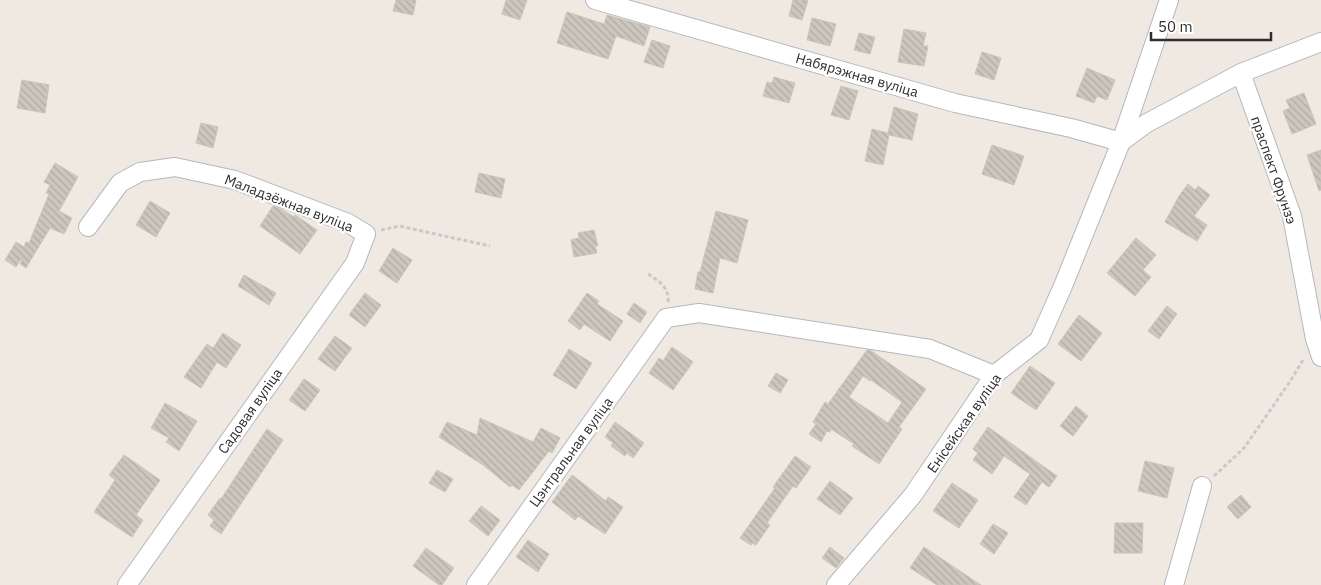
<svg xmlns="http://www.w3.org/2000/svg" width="1321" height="585" font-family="'IBM Plex Sans',sans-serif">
  <defs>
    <pattern id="building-back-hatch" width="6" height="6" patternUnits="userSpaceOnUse" patternTransform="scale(1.25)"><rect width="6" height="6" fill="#cbc7bf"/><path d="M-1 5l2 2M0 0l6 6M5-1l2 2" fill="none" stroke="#afaba4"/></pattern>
  </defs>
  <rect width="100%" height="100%" fill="#efe9e1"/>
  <!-- building -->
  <path fill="url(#building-back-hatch)" stroke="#cbc5ba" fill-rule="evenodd" d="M 396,0 L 416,0 L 413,15 L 393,11 Z
    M 506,0 L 527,0 L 520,20 L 502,14 Z
    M 793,0 L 808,0 L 802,20 L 789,16 Z
    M 567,12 L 604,24 L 607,15 L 650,27 L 644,46 L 616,36 L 608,59 L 557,43 Z
    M 812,18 L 836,24 L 830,46 L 807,40 Z
    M 904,29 L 926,33 L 923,46 L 928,46 L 924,66 L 898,62 Z
    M 859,33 L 875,37 L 870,54 L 854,50 Z
    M 652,40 L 670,46 L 663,68 L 644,62 Z
    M 982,52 L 1001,58 L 994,80 L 975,74 Z
    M 1087,68 L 1115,80 L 1107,100 L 1097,96 L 1094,103 L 1076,96 Z
    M 774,77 L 795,83 L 789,103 L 763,96 L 767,82 L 772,83 Z
    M 22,80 L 49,85 L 45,113 L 17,108 Z
    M 841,86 L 858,91 L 849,120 L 831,115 Z
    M 1304,93 L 1316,124 L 1292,134 L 1283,111 L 1290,108 L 1286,100 Z
    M 894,107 L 918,114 L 912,140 L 889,135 L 883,165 L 865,161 L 872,129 L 888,133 Z
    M 201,123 L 218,127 L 213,148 L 196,143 Z
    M 992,145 L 1024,156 L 1014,185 L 982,174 Z
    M 1321,150 L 1321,190 L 1319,191 L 1307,155 Z
    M 55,163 L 78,177 L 59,211 L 72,218 L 64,234 L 50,228 L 26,268 L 20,264 L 22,260 L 21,259 L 16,267 L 5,260 L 16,242 L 24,247 L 26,242 L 29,243 L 49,194 L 46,193 L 50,185 L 44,182 Z
    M 479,173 L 505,179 L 501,198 L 475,192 Z
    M 1188,184 L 1195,190 L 1198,186 L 1210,195 L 1194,216 L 1207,225 L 1197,241 L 1165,222 L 1179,196 Z
    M 150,201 L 170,213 L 156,237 L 136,225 Z
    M 273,206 L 279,208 L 294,217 L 295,215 L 317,230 L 300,254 L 260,226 Z
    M 716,211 L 748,220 L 737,263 L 720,258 L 713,293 L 695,289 L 698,272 L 700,272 Z
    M 594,230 L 598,246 L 595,246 L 597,253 L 574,257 L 571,240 L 579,238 L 578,233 Z
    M 1136,238 L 1156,255 L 1143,270 L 1151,277 L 1135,296 L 1107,273 Z
    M 393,248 L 412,260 L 397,283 L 379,271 Z
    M 244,275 L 276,293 L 269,305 L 238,286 Z
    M 365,293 L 381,305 L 365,327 L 349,315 Z
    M 587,293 L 599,301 L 597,304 L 623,321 L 610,341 L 584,324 L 580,330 L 568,321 Z
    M 634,303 L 647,312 L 640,323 L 627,314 Z
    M 1167,306 L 1177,314 L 1159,339 L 1148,331 Z
    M 1079,315 L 1102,333 L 1081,361 L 1058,344 Z
    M 223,333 L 241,345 L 226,368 L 217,362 L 201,388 L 184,377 L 207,344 L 213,348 Z
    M 335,336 L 352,348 L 335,371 L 318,359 Z
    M 672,347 L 693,362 L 673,390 L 649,373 L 659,358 L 663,361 Z
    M 569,349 L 592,363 L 576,389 L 553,375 Z
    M 867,350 L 870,350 L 926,389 L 899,427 L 902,429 L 879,464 L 852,446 L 854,444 L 831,429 L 830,432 L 827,431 L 821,442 L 809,434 L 816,424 L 813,422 L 825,402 L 828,404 ZM 863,376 L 870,381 L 871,380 L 902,402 L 888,423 L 849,397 Z
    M 1030,366 L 1055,383 L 1036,410 L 1011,393 Z
    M 776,373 L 788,380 L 780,393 L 768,386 Z
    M 304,379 L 320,390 L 305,411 L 289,400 Z
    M 165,403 L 197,421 L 179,451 L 166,442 L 169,438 L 151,428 Z
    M 1076,406 L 1088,416 L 1073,436 L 1060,426 Z
    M 480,418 L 533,442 L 541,428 L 560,438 L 552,453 L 549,451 L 519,490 L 512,485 L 510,487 L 483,465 L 439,437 L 447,422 L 477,435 Z
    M 615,422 L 644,443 L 633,458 L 627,453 L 625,456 L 611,446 L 613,443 L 605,437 Z
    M 988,427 L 1057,476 L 1049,487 L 1042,482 L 1026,505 L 1014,497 L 1030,474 L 1004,456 L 992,474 L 973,460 L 978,453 L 973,449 Z
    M 267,429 L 283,440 L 221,534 L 210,526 L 214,520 L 208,515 L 220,498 L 221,499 Z
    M 124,455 L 160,480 L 136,515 L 143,520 L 132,537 L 94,512 L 115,480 L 109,475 Z
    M 795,456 L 811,467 L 796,488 L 793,486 L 767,523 L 770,525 L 756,545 L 752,543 L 751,545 L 740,538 L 775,488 L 773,487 Z
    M 1145,461 L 1174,468 L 1167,498 L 1138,491 Z
    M 437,470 L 453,479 L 445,492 L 429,483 Z
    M 572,475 L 606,501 L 608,497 L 623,507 L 605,534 L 578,516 L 575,520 L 552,502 Z
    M 830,481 L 853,498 L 840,515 L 817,499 Z
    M 952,483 L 978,500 L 959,528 L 933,511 Z
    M 1241,495 L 1251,507 L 1238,519 L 1227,507 Z
    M 481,506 L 500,520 L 488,536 L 469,521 Z
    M 1115,523 L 1143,523 L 1142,553 L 1114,553 Z
    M 993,524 L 1008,533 L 994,554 L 980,544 Z
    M 528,540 L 549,554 L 538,572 L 516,557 Z
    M 830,547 L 844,558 L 836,568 L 822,558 Z
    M 924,547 L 981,585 L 937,585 L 910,568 Z
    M 426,548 L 454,568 L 442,585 L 439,585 L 413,566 Z"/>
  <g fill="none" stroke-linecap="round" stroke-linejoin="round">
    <defs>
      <path id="street" d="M 595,0 L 955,103 L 1071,128 L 1121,142
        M 1241,73 L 1292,216 L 1315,339 L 1321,357
        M 1121,142 L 1147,123 L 1241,73 L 1321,42
        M 88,227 L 120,183 L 140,172 L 175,167 L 235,180 L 348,223 L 366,234 L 355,263 L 127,585
        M 476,585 L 666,318 L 699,313 L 930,349 L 994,375
        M 836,585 L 913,495 L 994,375 L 1039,340 L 1063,286 L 1121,142 L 1169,0
        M 1174,585 L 1202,486"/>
    </defs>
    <!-- street casing -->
    <use href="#street" stroke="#b4b7c1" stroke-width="20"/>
    <!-- path -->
    <path stroke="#c9c9c9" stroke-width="3" stroke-dasharray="4 2.5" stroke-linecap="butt" d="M 381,230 L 399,226 L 490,246
      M 648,274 C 659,281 670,288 668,303
      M 1214,476 L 1244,448 L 1291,380 L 1304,358"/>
    <!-- street -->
    <use href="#street" stroke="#fff" stroke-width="18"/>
  </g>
  <g text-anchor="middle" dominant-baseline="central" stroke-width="4.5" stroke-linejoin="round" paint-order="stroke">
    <!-- street labels -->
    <g font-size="14" fill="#2e2e2e" stroke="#fff">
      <text transform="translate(857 75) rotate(16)">Набярэжная вуліца</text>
      <text transform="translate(1274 170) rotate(71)">праспект Фрунзэ</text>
      <text transform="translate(289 203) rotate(21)">Маладзёжная вуліца</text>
      <text transform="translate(250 411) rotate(-55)">Садовая вуліца</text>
      <text transform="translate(964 423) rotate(-55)">Енісейская вуліца</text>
      <text transform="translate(571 452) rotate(-54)">Цэнтральная вуліца</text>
    </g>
  </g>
  <!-- scale -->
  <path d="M1151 32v8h120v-8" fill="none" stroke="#2e2e2e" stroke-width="2.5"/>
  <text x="1158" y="32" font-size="15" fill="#2e2e2e" stroke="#ffffff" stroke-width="4" paint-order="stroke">50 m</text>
</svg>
